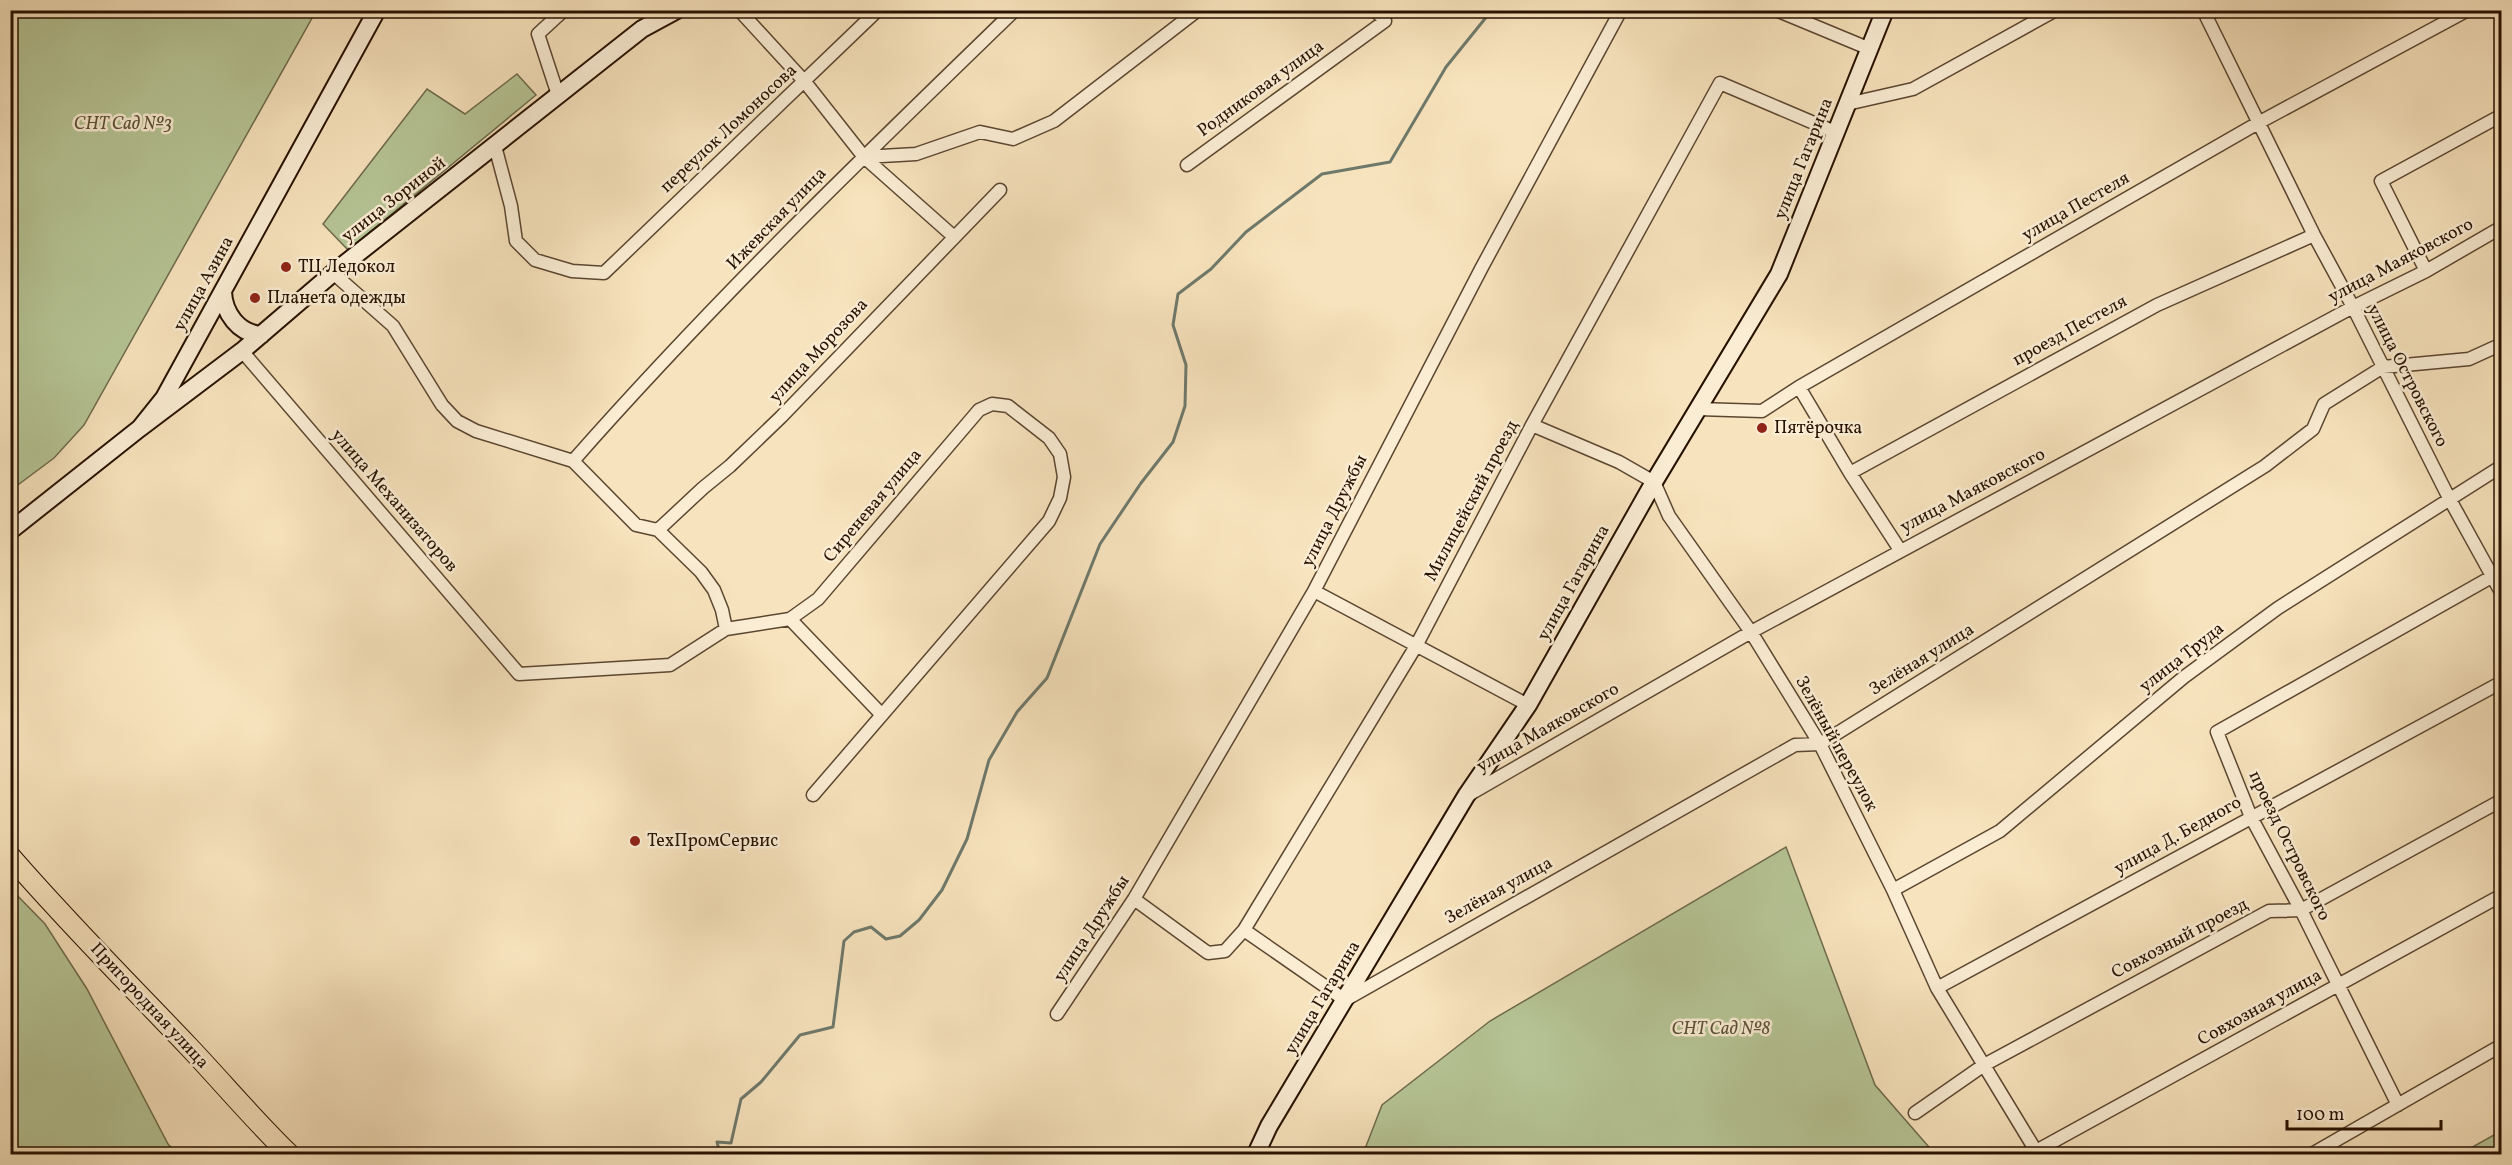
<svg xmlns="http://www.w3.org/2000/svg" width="2512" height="1165" font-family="Vollkorn,serif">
  <rect width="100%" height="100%" fill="#f7e3bd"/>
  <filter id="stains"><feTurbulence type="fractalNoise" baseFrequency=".00333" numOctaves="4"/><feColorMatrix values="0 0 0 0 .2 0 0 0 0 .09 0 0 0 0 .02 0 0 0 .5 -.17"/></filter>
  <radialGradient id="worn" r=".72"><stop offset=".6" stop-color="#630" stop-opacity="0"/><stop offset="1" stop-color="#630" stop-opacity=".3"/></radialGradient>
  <!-- green -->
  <path fill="#b6c596" stroke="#6e6b4c" stroke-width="1.5" d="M 11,10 L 316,11 L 84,425 L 54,458 L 11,490 Z
    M 517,74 L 536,95 L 348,250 L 323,224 L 427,89 L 465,114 Z
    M 1786,847 L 1875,1085 L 1935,1154 L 1363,1154 L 1382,1105 L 1490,1021 Z
    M 10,888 L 45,924 L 87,989 L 168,1144 L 177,1154 L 11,1154 Z
    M 2501,1131 L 2501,1154 L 2460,1154 Z"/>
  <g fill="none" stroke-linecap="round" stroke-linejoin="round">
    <!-- stream -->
    <path stroke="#6e796b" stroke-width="3" d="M 720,1154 L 717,1142 L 731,1143 L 741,1099 L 761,1082 L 800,1035 L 833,1027 L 844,941 L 854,932 L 871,927 L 886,939 L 900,936 L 919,920 L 942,890 L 967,839 L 989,760 L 1017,712 L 1047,678 L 1100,544 L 1141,483 L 1173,442 L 1185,406 L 1186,365 L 1173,325 L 1178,294 L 1211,269 L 1246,232 L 1322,174 L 1390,162 L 1446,67 L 1492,10"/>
    <defs>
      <path id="minor" d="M 739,10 L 805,82 L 864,157 L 953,236
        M 1776,10 L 1870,49
        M 2203,10 L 2314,235 L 2353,307 L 2449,498 L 2502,594
        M 558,95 L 538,34 L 564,10
        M 1847,104 L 1913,89 L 2056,10
        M 495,146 L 511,206 L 516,241 L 535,260 L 572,271 L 604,273 L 878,10
        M 864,157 L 916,154 L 980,132 L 1013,139 L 1054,121 L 1198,10
        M 1187,165 L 1385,21 L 1375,10
        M 2426,271 L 2381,181 L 2502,115
        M 333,273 L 393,326 L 442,405 L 457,421 L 476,431 L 573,461 L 636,525 L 658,530 L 701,572 L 714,590 L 722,610 L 726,629
        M 242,351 L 519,674 L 670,665 L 726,629 L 790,619 L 818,599 L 979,410 L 992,404 L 1008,406 L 1049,438 L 1060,454 L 1064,477 L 1060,498 L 1049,521 L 813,795
        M 1799,387 L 1850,473 L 1900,550
        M 1698,409 L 1762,411 L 1799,387 L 2258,123 L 2468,10
        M 1532,425 L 1619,462 L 1654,482 L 1669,516 L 1751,632 L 1820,744 L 1893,890 L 1937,988 L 2036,1151 L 2502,895
        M 573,461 C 712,303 864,156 1015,10
        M 1850,473 L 2157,305 L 2314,235
        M 658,530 L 703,488 L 730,466 L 781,417 L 1000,190
        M 1314,591 L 1528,705
        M 790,619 L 882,715
        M 1470,794 L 1751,632 L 2353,307 L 2426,271 L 2502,227
        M 1893,890 L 2000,831 L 2184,677 L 2278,608 L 2502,466
        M 1134,899 L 1208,953 L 1225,951 L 1244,930 L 1345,1000 L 1795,745 L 1820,744 L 2265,466 L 2313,429 L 2324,404 L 2383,367 L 2469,359 L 2502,344
        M 1244,930 L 1416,646 L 1532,425 L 1720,83 L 1835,132
        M 1937,988 L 2502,682
        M 1057,1014 L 1134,899 L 1314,591 L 1481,269 L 1621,10
        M 2398,1105 L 2301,910 L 2251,817 L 2217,732 L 2502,571
        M 1915,1113 L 1984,1065 L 2269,911 L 2301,910 L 2502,800
        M 2312,1154 L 2502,1045"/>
      <path id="secondary" d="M 223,292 C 224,313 238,333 261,335
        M 140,428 L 242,351 L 333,273 L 642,29 L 677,10
        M 10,531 L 140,428 L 164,398 L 377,10
        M 1256,1154 L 1269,1126 L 1466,796 L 1528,705 L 1654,482 L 1779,274 L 1885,10"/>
      <path id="primary" d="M 10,856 C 67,922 129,984 189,1047 C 223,1083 254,1120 289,1154"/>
    </defs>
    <!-- minor casing -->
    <use href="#minor" stroke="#5b4630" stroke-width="15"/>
    <!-- secondary casing -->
    <use href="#secondary" stroke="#271101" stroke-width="20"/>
    <!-- primary casing -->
    <use href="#primary" stroke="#271101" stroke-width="22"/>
    <!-- minor -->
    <use href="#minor" stroke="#faedd4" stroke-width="12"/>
    <!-- secondary -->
    <use href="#secondary" stroke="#faedd4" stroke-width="16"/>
    <!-- primary -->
    <use href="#primary" stroke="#f7e3bd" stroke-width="20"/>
  </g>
  <!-- markers -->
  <g fill="#8f2418" stroke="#faedd4" stroke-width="2">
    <circle cx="286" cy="267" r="6"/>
    <circle cx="255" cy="298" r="6"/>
    <circle cx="1762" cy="428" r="6"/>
    <circle cx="635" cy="841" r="6"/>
  </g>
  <g text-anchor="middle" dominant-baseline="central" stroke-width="5" stroke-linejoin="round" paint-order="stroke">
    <!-- street labels -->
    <g font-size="18" fill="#271101" stroke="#faedd4">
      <text transform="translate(1261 89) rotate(-36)">Родниковая улица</text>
      <text transform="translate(729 129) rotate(-43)">переулок Ломоносова</text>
      <text transform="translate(1804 159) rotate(-68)">улица Гагарина</text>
      <text transform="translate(394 200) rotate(-38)">улица Зориной</text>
      <text transform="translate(2076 207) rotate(-30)">улица Пестеля</text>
      <text transform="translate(777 219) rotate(-46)">Ижевская улица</text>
      <text transform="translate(2401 261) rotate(-28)">улица Маяковского</text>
      <text transform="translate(204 284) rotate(-61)">улица Азина</text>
      <text transform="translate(2070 331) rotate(-29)">проезд Пестеля</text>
      <text transform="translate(819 351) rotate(-47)">улица Морозова</text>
      <text transform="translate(2407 376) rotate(63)">улица Островского</text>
      <text transform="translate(1973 491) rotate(-28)">улица Маяковского</text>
      <text transform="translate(394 501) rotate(49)">улица Механизаторов</text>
      <text transform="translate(1472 501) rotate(-62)">Милицейский проезд</text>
      <text transform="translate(873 506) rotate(-50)">Сиреневая улица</text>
      <text transform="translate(1335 511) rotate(-63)">улица Дружбы</text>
      <text transform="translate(1574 583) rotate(-61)">улица Гагарина</text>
      <text transform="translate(2182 658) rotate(-38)">улица Труда</text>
      <text transform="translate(1922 660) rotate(-32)">Зелёная улица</text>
      <text transform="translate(1548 728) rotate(-30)">улица Маяковского</text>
      <text transform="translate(1836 744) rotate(61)">Зелёный переулок</text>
      <text transform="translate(2178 836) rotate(-29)">улица Д. Бедного</text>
      <text transform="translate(2289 846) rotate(64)">проезд Островского</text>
      <text transform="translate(1499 891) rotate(-29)">Зелёная улица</text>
      <text transform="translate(1092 929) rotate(-57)">улица Дружбы</text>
      <text transform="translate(2180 939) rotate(-28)">Совхозный проезд</text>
      <text transform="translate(1323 998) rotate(-59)">улица Гагарина</text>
      <text transform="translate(149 1006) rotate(47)">Пригородная улица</text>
      <text transform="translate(2260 1008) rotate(-29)">Совхозная улица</text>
    </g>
    <!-- park labels -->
    <g font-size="18" font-style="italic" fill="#595035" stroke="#faedd4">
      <text x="123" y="124">СНТ Сад №3</text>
      <text x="1721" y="1029">СНТ Сад №8</text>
    </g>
    <!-- poi labels -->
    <g font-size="18" fill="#271101" stroke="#faedd4" text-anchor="start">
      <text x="298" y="267">ТЦ Ледокол</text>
      <text x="267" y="298">Планета одежды</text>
      <text x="1774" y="428">Пятёрочка</text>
      <text x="647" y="841">ТехПромСервис</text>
    </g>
  </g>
  <!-- margin -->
  <rect width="2512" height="1165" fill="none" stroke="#f7e3bd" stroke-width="36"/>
  <rect x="12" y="12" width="2488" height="1141" fill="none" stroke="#271101" stroke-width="3"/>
  <rect x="18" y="18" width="2476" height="1129" fill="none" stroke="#271101" stroke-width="1.5"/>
  <!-- scale -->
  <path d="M2287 1120v9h154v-9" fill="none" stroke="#271101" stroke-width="3"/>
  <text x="2296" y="1120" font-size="18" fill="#271101" stroke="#faedd4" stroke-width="4.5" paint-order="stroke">100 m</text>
  <rect width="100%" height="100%" filter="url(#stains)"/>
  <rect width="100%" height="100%" fill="url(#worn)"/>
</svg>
